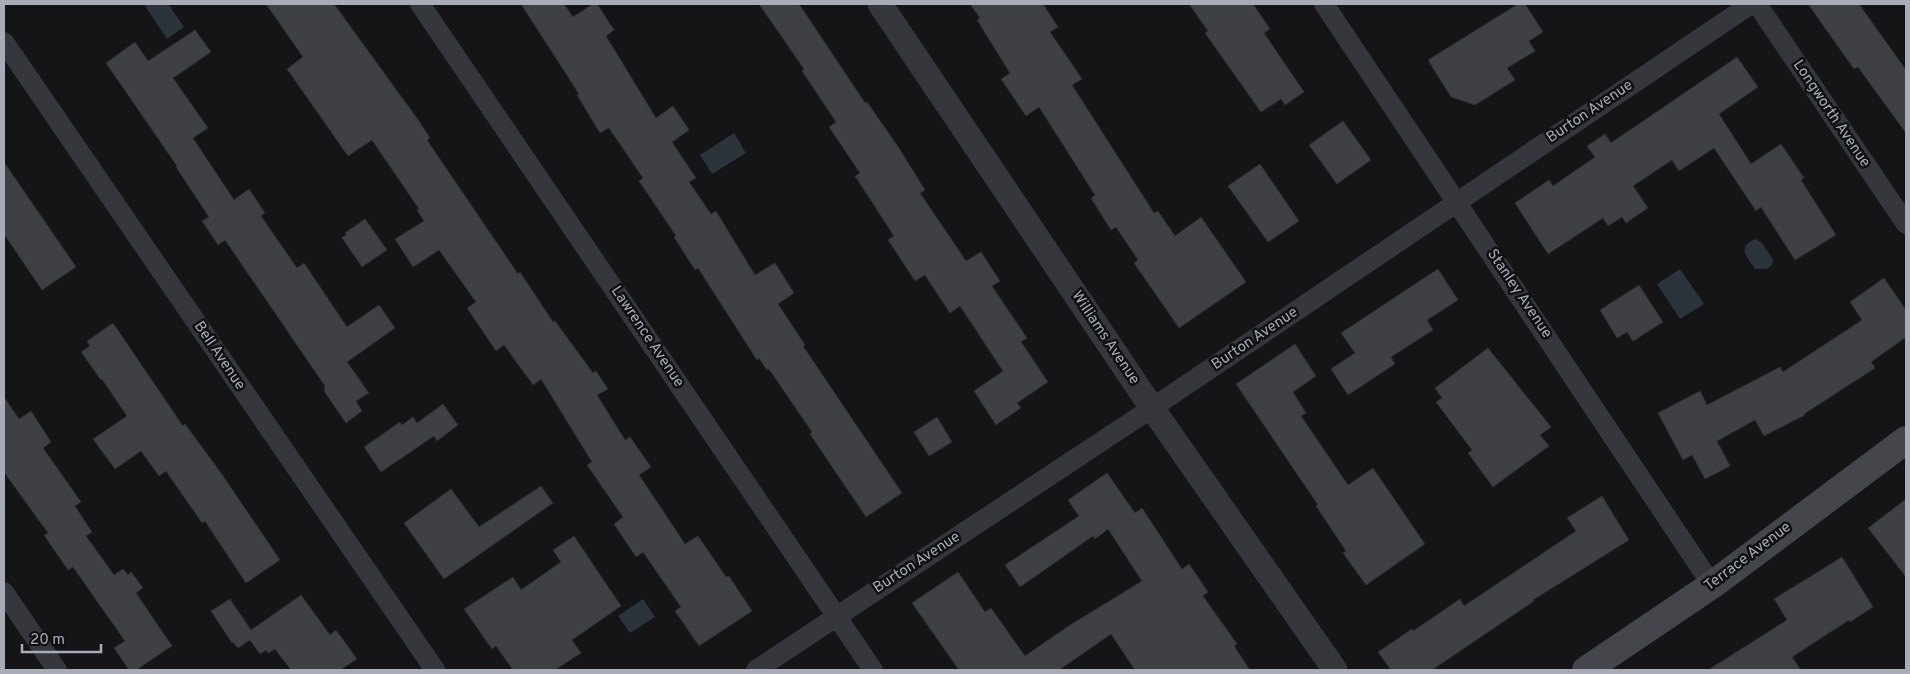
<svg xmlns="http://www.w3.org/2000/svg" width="1910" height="674" font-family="Overpass,sans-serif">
  <rect width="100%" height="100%" fill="#151517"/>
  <!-- water -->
  <path fill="#2b343a" d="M 149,4 L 168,4 L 184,27 L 167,39 L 145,6 Z
    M 734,133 L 746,153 L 712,174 L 700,155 Z
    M 1755,239 L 1761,242 L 1773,259 L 1772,265 L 1767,269 L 1755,269 C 1747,257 1736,247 1755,239 Z
    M 1680,269 L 1704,304 L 1680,319 L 1657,284 Z
    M 643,599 L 655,617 L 630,633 L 618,616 Z"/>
  <!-- building -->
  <path fill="#3f4044" stroke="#2f2f33" d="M 266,4 L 334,4 L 419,121 L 430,138 L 427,140 L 518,274 L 520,272 L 553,322 L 555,321 L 593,373 L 596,371 L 608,389 L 597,395 L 625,440 L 630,437 L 651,467 L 639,475 L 685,544 L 698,536 L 726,577 L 729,576 L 752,611 L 699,646 L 675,611 L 681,607 L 643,552 L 636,557 L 614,524 L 623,517 L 587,465 L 592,462 L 541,379 L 533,385 L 504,345 L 496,351 L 467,308 L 476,302 L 439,250 L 413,267 L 395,239 L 424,221 L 417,210 L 419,209 L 372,140 L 348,156 L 287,69 L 303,57 Z
    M 521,4 L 564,4 L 573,17 L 593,4 L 597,4 L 614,30 L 606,36 L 656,118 L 673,106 L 689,130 L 672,142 L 696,178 L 689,182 L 711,214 L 716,211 L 755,275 L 775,263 L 794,293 L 778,304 L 805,345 L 803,346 L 902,493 L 866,517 L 810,434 L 812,432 L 769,369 L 767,370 L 759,358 L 757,360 L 698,268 L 695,270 L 674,237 L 676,236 L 639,181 L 643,178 L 609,128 L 600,133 L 577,95 L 579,94 Z
    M 759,4 L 799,4 L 865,103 L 867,102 L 899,148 L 925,190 L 920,193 L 966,261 L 981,252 L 1000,281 L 992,286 L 1027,338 L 1021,342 L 1048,382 L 1017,403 L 1021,408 L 996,425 L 974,391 L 1003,371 L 960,306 L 950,313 L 925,275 L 915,281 L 888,240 L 894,236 L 855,176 L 860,173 L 829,127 L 836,122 L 802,71 L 804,69 Z
    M 970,4 L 1043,4 L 1058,27 L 1050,32 L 1082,79 L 1072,85 L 1154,213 L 1158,211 L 1175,236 L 1201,217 L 1246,282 L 1179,328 L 1134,263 L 1138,260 L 1116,227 L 1111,230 L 1091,198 L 1095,195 L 1039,107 L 1026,116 L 1001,79 L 1010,73 L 977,20 L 980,18 Z
    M 1189,4 L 1253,4 L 1270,29 L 1264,33 L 1304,92 L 1285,105 L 1281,99 L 1261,112 L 1205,33 L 1208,31 Z
    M 1518,4 L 1525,4 L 1543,32 L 1529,41 L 1535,51 L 1507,68 L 1515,80 L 1475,105 L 1451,97 L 1428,60 Z
    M 1808,4 L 1859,4 L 1906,70 L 1906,133 L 1858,67 L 1854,69 Z
    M 195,30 L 211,52 L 173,78 L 208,128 L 193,138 L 234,200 L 249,189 L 265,213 L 261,216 L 297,268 L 304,263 L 347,327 L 379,305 L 395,328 L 347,362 L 369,393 L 356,401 L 362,411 L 346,423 L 324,391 L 325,386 L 225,240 L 218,245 L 202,221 L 209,217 L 176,167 L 177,166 L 106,63 L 135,42 L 148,61 Z
    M 1737,57 L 1758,87 L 1719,114 L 1751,164 L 1781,144 L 1804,178 L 1801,180 L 1836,235 L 1795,260 L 1761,207 L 1756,211 L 1714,148 L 1679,171 L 1672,160 L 1633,186 L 1648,208 L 1626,223 L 1622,217 L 1608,226 L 1603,218 L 1548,254 L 1515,203 L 1549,180 L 1553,186 L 1595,157 L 1587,146 L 1605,134 L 1611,143 Z
    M 1343,121 L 1371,160 L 1337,184 L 1309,145 Z
    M 4,162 L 76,267 L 42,290 L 4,234 Z
    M 1260,164 L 1299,221 L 1268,242 L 1228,186 Z
    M 365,219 L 387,250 L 362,267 L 342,238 L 346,235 L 345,233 Z
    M 1438,269 L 1458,300 L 1427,320 L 1433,330 L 1391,357 L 1395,364 L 1348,395 L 1331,369 L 1355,353 L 1341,333 Z
    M 1884,278 L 1906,310 L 1906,337 L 1871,362 L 1875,368 L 1804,414 L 1805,415 L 1764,436 L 1755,420 L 1717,441 L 1730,466 L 1705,479 L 1692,455 L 1683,460 L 1658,413 L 1700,391 L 1707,405 L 1780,367 L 1783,372 L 1862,320 L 1850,302 Z
    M 1639,285 L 1663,322 L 1633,341 L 1627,332 L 1617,338 L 1600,310 Z
    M 113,323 L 183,426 L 185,424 L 221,473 L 280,560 L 246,583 L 205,521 L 202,523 L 166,471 L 159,476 L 141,451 L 115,469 L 93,439 L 127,416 L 102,379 L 101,380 L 81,352 L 90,346 L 87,341 Z
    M 1295,344 L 1316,376 L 1293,392 L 1306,413 L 1301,416 L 1348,485 L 1373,468 L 1425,544 L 1366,585 L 1343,553 L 1346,551 L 1316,506 L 1318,505 L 1236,384 Z
    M 1488,348 L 1551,427 L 1540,435 L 1549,446 L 1493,487 L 1468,453 L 1472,450 L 1436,402 L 1442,398 L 1435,388 Z
    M 4,397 L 19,419 L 31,411 L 51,442 L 43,448 L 81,502 L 75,506 L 92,532 L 86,536 L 114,575 L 123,569 L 128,575 L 131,572 L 143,588 L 136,593 L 172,646 L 136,670 L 129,670 L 114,648 L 125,641 L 73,567 L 68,570 L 44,535 L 48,533 L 4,472 Z
    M 443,404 L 458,425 L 437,441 L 434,436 L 381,472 L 364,447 L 400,422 L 402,425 L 413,417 L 417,423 Z
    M 937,417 L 952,442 L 929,456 L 914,432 Z
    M 1107,473 L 1135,513 L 1142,508 L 1182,569 L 1189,564 L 1208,592 L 1203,596 L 1237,644 L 1234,646 L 1250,670 L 1135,670 L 1111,634 L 1059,670 L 959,670 L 912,603 L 958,572 L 985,612 L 991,608 L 1025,656 L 1067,627 L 1142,581 L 1108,529 L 1095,539 L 1093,536 L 1020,587 L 1005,565 L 1079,516 L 1068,500 Z
    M 541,486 L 553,503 L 444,579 L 404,523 L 451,489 L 479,527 Z
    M 1602,496 L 1629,540 L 1533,600 L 1534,601 L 1432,670 L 1391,670 L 1378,652 L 1412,629 L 1413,631 L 1460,599 L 1464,606 L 1576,531 L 1567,518 Z
    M 1906,499 L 1906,577 L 1868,528 Z
    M 574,536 L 621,606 L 572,640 L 581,653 L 555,670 L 513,670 L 496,646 L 492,649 L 464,609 L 513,577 L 521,590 L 561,562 L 553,550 Z
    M 1842,557 L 1873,607 L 1850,622 L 1849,620 L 1792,657 L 1801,670 L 1708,670 L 1787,620 L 1774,599 Z
    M 301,595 L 330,635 L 336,630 L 357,659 L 340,670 L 291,670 L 275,649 L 268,653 L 266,650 L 260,654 L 250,640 L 238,648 L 233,642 L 232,643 L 211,611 L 230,599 L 251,630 Z"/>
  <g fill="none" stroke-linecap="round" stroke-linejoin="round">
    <!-- minor -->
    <path stroke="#36373c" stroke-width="20" d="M 420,4 L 873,670
      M 1324,4 L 1712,585
      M 1757,4 L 1906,224
      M 4,42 L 435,670
      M 4,592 L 57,670
      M 756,670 L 1152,408 L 1751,4"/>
    <!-- tertiary -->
    <path stroke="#36373c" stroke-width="25" d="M 880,4 L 1152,408 L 1335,670"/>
    <!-- secondary -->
    <path stroke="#44464c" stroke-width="28" d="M 1586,670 L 1712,585 L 1906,440"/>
  </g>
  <g text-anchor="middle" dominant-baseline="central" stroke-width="5" stroke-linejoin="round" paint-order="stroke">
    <!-- street labels -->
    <g font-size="15" fill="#a7acb7" stroke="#101012">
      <text transform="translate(1590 112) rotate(-34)">Burton Avenue</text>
      <text transform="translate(1831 114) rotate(56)">Longworth Avenue</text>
      <text transform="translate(1519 294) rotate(56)">Stanley Avenue</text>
      <text transform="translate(647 337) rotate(56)">Lawrence Avenue</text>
      <text transform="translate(1105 338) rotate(56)">Williams Avenue</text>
      <text transform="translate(1255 339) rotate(-34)">Burton Avenue</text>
      <text transform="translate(219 356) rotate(56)">Bell Avenue</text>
      <text transform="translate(1748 557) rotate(-37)">Terrace Avenue</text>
      <text transform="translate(917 563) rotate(-33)">Burton Avenue</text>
    </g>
  </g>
  <!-- border -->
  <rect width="1910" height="674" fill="none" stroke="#a7acb7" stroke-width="10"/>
  <!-- scale -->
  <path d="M22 644v8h79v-8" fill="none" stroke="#a7acb7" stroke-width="2.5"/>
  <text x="30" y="644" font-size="15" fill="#a7acb7" stroke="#101012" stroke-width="4" paint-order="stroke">20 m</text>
</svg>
